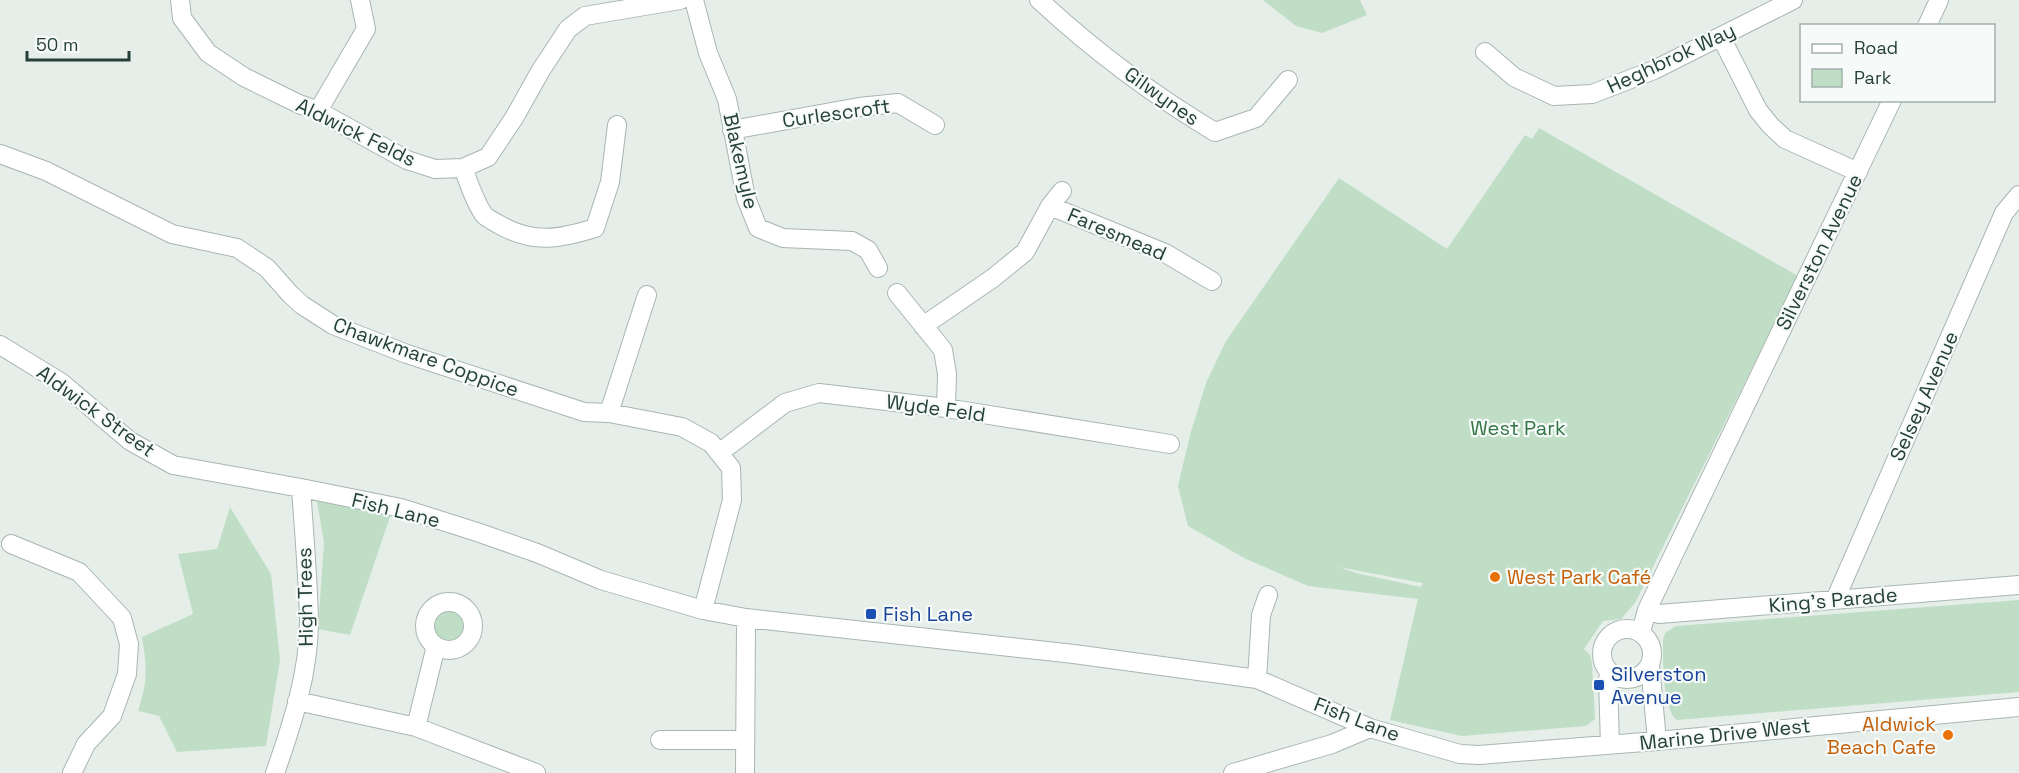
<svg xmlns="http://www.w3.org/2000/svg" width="2019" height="773" font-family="'Space Grotesk',sans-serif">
  <rect width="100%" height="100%" fill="#e6eeea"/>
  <!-- green -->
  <path fill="#c0dec6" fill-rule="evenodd" d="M 1263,0 L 1360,0 L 1367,15 L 1322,33 L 1296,26 Z
    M 1539,128 L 1798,276 L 1635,603 L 1621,619 L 1603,621 L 1584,649 L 1590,655 L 1592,663 L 1595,719 L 1586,726 L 1462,736 L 1390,720 L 1418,599 L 1308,586 L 1246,559 L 1188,526 L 1178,486 L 1190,435 L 1206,383 L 1226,341 L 1339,178 L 1447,249 L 1525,135 L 1532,139 ZM 1339,567 L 1422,583 L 1422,584 L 1421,587 L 1356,573 Z
    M 317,501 L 392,511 L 350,635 L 318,629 L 324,543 Z
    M 230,507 L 271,574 L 280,660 L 266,746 L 177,752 L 159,716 L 138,711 C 148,680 147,669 142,637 L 193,614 L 178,554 L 217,549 Z
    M 2019,600 L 2019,692 L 1677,720 C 1662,709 1663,659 1663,640 L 1665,633 L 1676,626 Z
    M429 626a20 20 0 1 1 40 0a20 20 0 1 1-40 0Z"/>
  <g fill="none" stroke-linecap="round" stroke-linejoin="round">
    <defs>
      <path id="minor" d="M 180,0 L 182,18 L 208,53 L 244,77 L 299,104 L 318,111 L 407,160 L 435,169 L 463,168 L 488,157 L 514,118 L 541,70 L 568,29 L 585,16 L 680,0
        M 694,0 L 708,53 L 727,99 L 746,198 L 758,228 L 783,238 L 852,241 L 868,250 L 878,268
        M 1039,0 C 1092,49 1153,95 1215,132 L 1256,118 L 1288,80
        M 1927,26 L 1939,0
        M 1721,37 L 1758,110 L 1770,125 L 1785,139 L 1858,172
        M 1485,52 L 1514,77 L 1554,96 L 1592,94 L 1654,70 L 1793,0
        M 318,111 L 366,29 L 360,0
        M 732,130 L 859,107 L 898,103 L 935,125
        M 0,154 L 46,171 L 172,234 L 237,248 L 267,268 L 290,294 L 302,305 L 333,325 L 407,354 L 584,412 L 609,413 L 682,427 L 711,443 L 731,468 L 732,500 L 703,610
        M 463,168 C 469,183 474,201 484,215 C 488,219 495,222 500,225 C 533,244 560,239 595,228 L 610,182 L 617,125
        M 1050,206 L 1062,191
        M 897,293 L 943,350 L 947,374 L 946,408
        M 923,326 L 993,278 L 1025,252 L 1050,206 L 1165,253 L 1212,281
        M 0,345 L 62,383 L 130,441 L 173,465 L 301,488 L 401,508 L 477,532 L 537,553 L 601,580 L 703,610 L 746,618 L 1074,654 L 1257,679 L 1370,728 L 1460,754 L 1479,755 L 1657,741 L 2019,707
        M 609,413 L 647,295
        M 719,453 L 785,403 L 819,393 L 946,408 L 1170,444
        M 11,544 L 79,572 L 122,618 L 129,644 L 127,674 L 112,716 L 86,744 L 72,773
        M 1835,600 L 2004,213 L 2019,195
        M425 626a24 24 0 1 1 48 0a24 24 0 1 1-48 0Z
        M 1647,610 L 1659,614 L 2019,585
        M1602 654a25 25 0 1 1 50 0a25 25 0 1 1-50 0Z
        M 1641,632 L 1647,610 L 1892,100
        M 1650,665 L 1657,741
        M 1610,672 L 1608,679 L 1610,745
        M 1257,679 L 1261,615 L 1268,595
        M 297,701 L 416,727 L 536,773
        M 416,727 L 436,646
        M 660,740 L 745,740
        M 275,773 C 292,725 309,673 309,621 C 308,577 304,532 301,488
        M 745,773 L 746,627
        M 1233,773 L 1332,744 L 1370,728"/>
    </defs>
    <!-- minor casing -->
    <use href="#minor" stroke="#a8b6b1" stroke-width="20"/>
    <!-- minor -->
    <use href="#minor" stroke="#fff" stroke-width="18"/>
  </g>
  <!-- markers -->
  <g fill="#e8710a" stroke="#f6faf8" stroke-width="2">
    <circle cx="1495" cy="577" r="6"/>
    <circle cx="1948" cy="735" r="6"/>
  </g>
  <g fill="#1a4fb4" stroke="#f6faf8" stroke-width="2">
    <rect x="865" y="608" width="12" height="12" rx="3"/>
    <rect x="1593" y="679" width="12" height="12" rx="3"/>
  </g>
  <g text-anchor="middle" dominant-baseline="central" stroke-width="4.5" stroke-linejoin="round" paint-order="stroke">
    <!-- street labels -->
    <g font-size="20" fill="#254037" stroke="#f6faf8">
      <text transform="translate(1671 58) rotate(-25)">Heghbrok Way</text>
      <text transform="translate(1162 96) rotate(35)">Gilwynes</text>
      <text transform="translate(836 113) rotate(-8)">Curlescroft</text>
      <text transform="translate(356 132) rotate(26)">Aldwick Felds</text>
      <text transform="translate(741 161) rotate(77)">Blakemyle</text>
      <text transform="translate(1117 234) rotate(23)">Faresmead</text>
      <text transform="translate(1819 252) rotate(-64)">Silverston Avenue</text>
      <text transform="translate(426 357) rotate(20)">Chawkmare Coppice</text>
      <text transform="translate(1924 396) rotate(-66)">Selsey Avenue</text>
      <text transform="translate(936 408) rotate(8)">Wyde Feld</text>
      <text transform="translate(96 411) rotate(36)">Aldwick Street</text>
      <text transform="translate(396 510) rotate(14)">Fish Lane</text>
      <text transform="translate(305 597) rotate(-91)">High Trees</text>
      <text transform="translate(1833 600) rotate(-5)">King's Parade</text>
      <text transform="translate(1357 719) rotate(21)">Fish Lane</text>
      <text transform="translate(1725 734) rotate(-6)">Marine Drive West</text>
    </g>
    <!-- park labels -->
    <g font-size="20" fill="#317547" stroke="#f6faf8">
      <text x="1518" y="428">West Park</text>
    </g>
    <!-- food labels -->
    <g font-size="20" fill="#c56008" stroke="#f6faf8" text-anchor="start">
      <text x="1507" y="577">West Park Café</text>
      <text x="1936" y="724" text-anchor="end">Aldwick<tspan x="1936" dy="23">Beach Cafe</tspan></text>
    </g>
    <!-- transit labels -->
    <g font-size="20" fill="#164399" stroke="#f6faf8" text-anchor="start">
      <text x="883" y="614">Fish Lane</text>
      <text x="1611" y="674">Silverston<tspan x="1611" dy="23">Avenue</tspan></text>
    </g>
  </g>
  <!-- legend -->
  <rect x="1800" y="24" width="195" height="78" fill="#f6faf8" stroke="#a2b0ab" stroke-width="1.5"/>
  <rect x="1812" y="44" width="30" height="9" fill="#ffffff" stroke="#a2b0ab" stroke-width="1.5"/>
  <text x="1854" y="54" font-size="18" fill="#254037">Road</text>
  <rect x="1812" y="69" width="30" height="18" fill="#c0dec6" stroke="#a2b0ab" stroke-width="1.5"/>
  <text x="1854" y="84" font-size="18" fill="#254037">Park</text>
  <!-- scale -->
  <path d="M27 51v9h102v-9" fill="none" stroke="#254037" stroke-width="3"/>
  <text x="36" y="51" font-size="18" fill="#254037" stroke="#f6faf8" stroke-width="4.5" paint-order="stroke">50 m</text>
</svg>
